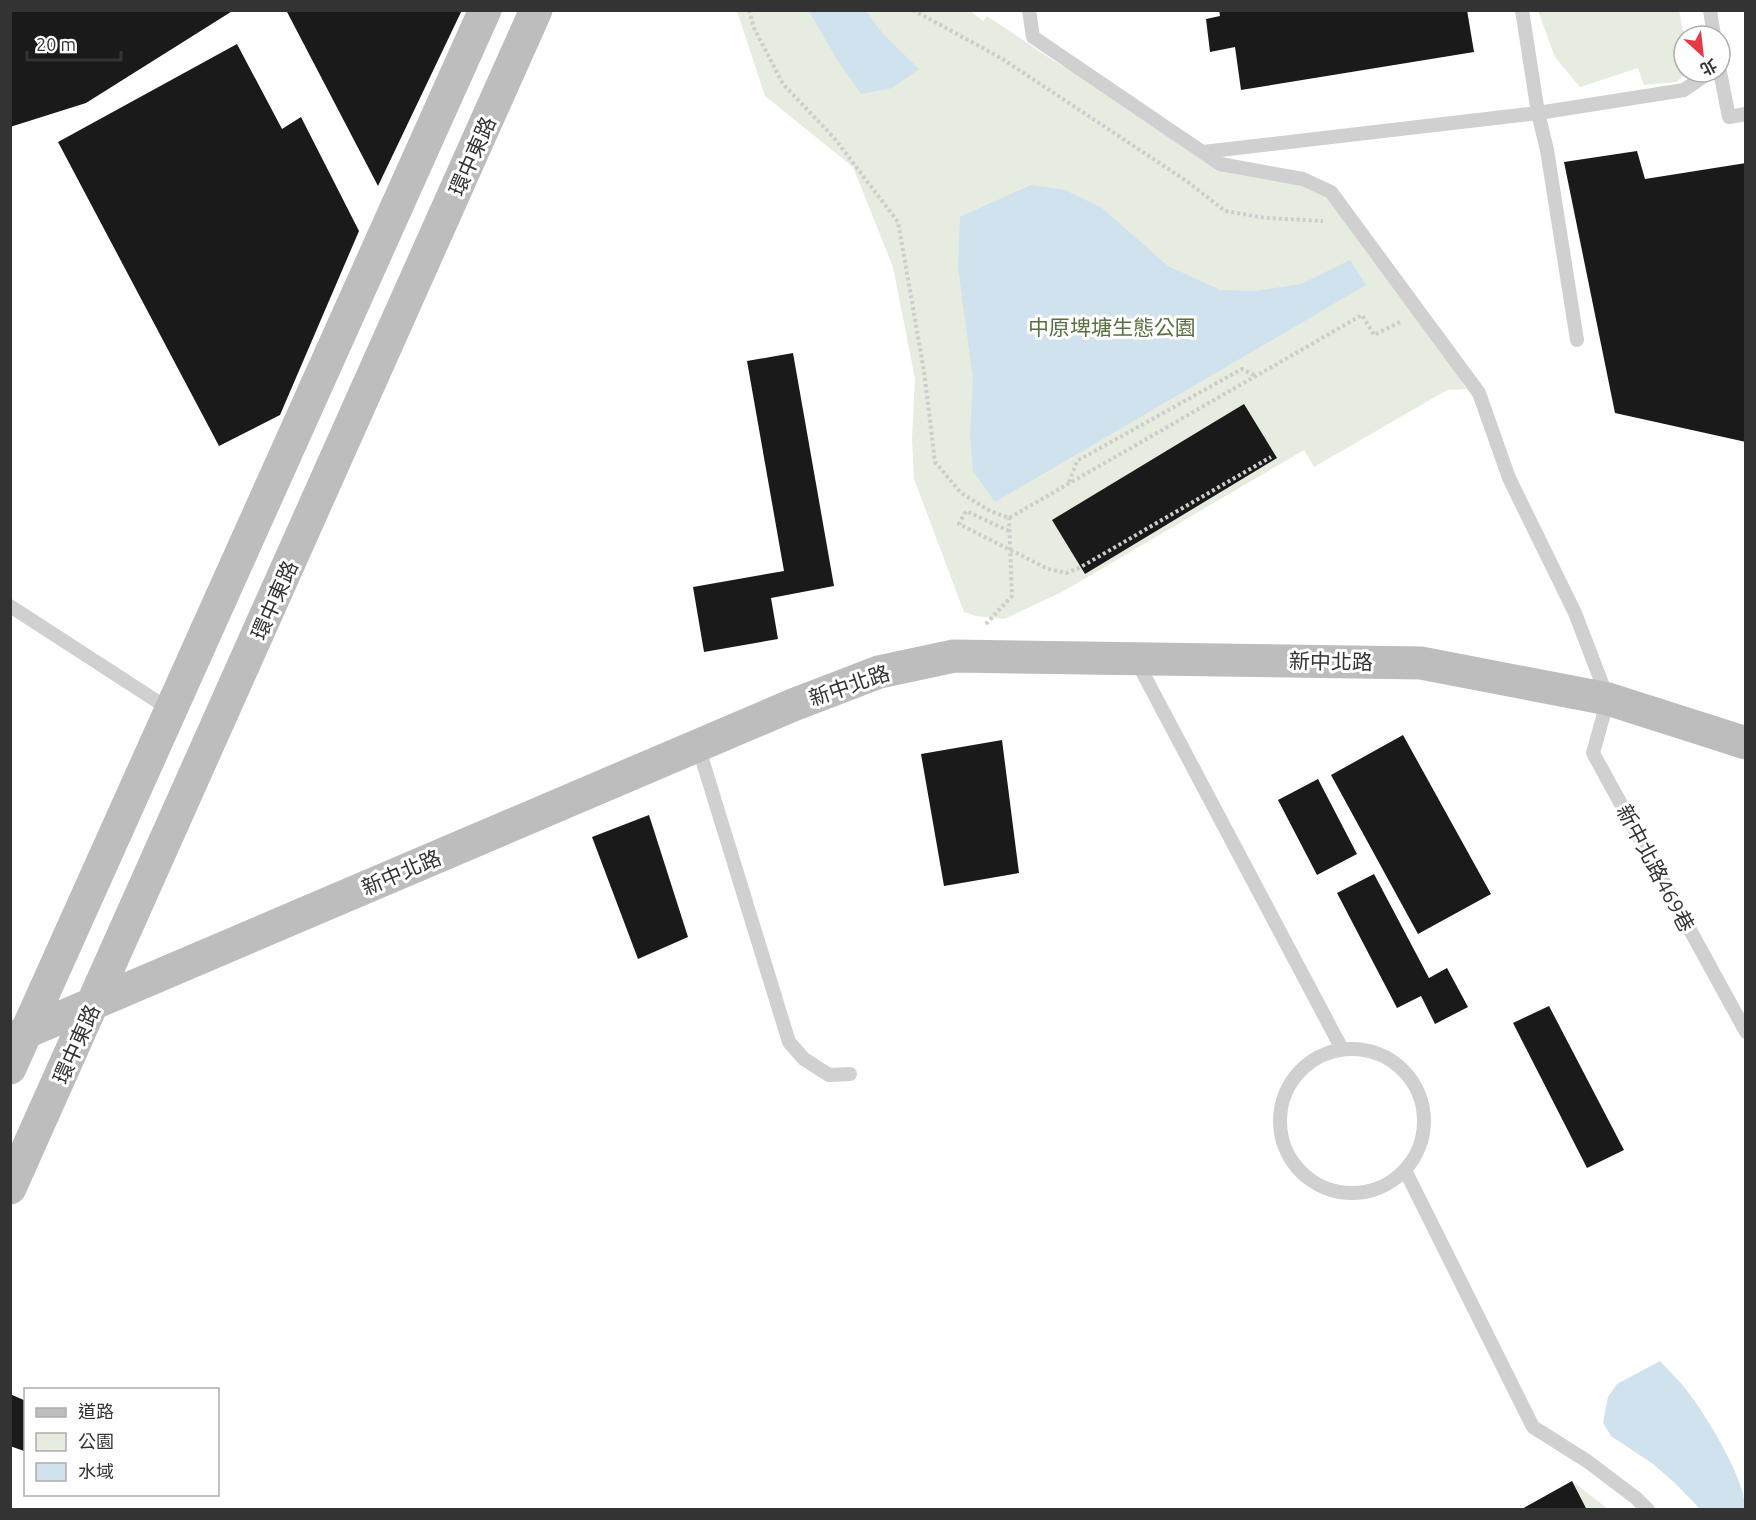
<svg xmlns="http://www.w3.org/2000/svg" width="1756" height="1520" font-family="Ubuntu,'Noto Sans TC',sans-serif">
  <rect width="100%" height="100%" fill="#fff"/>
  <!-- green -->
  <path fill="#e6ecdf" d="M 737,11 L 970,11 L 983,21 L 987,16 L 1054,61 L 1242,167 L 1316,178 L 1449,360 L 1466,389 L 1447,390 L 1314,467 L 1304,450 L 1062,592 L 1004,619 L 976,616 L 964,612 L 914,479 L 912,439 L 915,379 L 893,267 L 853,167 L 765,96 Z
    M 1538,11 L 1679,11 L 1684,33 L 1705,30 L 1707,36 L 1684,36 L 1684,72 L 1688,72 L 1676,82 L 1644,85 L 1638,68 L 1580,87 L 1555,57 Z
    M 1572,1481 L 1608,1509 L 1587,1509 Z"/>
  <!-- water -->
  <path fill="#cfe2ee" d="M 809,11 L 866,11 L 883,34 L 919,69 L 892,88 L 861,94 L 836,58 Z
    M 1031,185 L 1065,190 L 1102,208 L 1168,266 L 1220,290 L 1256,291 L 1301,284 L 1350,260 L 1366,285 L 995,502 L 973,471 L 970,437 L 973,379 L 958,267 L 960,217 Z
    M 1660,1361 C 1669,1371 1680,1381 1688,1392 C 1707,1417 1746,1480 1745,1509 L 1700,1509 L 1675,1483 L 1653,1464 L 1611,1436 L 1603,1423 L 1608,1397 L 1617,1384 Z"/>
  <!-- building -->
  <path fill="#1a1a1a" d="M 10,10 L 234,10 L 86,103 L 10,127 Z
    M 286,10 L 462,10 L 378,186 Z
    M 1219,10 L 1467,10 L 1474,52 L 1241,90 L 1235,47 L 1210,52 L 1206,19 L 1220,16 Z
    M 237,44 L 282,129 L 301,117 L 359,231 L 280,415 L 219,446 L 58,142 Z
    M 1637,151 L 1645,179 L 1746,163 L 1746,442 L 1615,413 L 1564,162 Z
    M 793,353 L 834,586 L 771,598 L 778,639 L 704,652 L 693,587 L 784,571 L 747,361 Z
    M 1244,404 L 1277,458 L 1085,574 L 1052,520 Z
    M 1403,735 L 1491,894 L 1418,934 L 1331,775 Z
    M 1002,740 L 1019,873 L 944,886 L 921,754 Z
    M 1318,779 L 1357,854 L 1317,875 L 1278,800 Z
    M 649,815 L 688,937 L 638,959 L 592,837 Z
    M 1374,874 L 1429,978 L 1447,968 L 1468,1007 L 1435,1024 L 1421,996 L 1397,1008 L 1337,893 Z
    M 1549,1006 L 1624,1150 L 1587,1168 L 1513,1023 Z
    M 10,1394 L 26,1401 L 26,1446 L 24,1451 L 10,1446 Z
    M 1572,1481 L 1587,1510 L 1520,1510 Z"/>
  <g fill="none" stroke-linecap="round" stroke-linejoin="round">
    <!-- path -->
    <path stroke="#cdcdcd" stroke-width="4" stroke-dasharray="3 3" stroke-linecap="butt" d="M 749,10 L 754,28 L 783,84 L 835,139 L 898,222 L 924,371 L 935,462 L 961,493 L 990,511 L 1009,518 L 1362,315 L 1374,335 L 1400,322
      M 913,10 L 1001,58 L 1188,182 L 1225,211 L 1266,218 L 1323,221
      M 1069,482 L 1077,461 L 1242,369 L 1256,376
      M 1009,531 L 966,511 L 959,524 L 1048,569 L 1066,573 L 1079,568 L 1271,457
      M 986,624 L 1012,596 L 1009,518"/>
    <!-- lane -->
    <path stroke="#d0d0d0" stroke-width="14" d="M 1029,10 L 1033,37 L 1220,164 L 1303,179 L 1331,192 L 1479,393 L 1509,478 L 1575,613 L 1608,699 L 1593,753 L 1746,1032
      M 1522,10 L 1538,113 L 1547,150 L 1577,340
      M 1710,10 L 1714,36
      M 1720,72 L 1729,117 L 1746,114
      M 1203,152 L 1538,113 L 1684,90 L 1710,72
      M 10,606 L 172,711
      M 1136,660 L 1342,1049
      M 698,746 L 789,1042 L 804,1059 L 829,1075 L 850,1074
      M1280 1121a72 72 0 1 1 144 0a72 72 0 1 1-144 0Z
      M 1405,1170 L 1533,1427 L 1587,1461 L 1636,1498 L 1648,1510"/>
    <!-- secondary -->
    <path stroke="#bdbdbd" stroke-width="33" d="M 10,1039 L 793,705 L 879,672 L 954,656 L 1421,663 L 1608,699 L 1746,743
      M 10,1068 L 485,10
      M 10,1188 L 536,10"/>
  </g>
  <g text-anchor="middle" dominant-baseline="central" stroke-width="6" stroke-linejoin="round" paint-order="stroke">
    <!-- street labels -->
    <g font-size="21" fill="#333" stroke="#fff">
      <text transform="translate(472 156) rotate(-66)">環中東路</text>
      <text transform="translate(274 600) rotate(-66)">環中東路</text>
      <text transform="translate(1331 661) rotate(1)">新中北路</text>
      <text transform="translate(849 685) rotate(-19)">新中北路</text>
      <text transform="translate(1656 868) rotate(62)">新中北路469巷</text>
      <text transform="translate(401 872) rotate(-23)">新中北路</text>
      <text transform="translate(76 1044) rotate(-66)">環中東路</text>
    </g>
    <!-- park labels -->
    <g font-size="21" fill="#56703f" stroke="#fff">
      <text x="1112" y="327">中原埤塘生態公園</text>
    </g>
  </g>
  <!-- border -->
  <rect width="1756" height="1520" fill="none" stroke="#333333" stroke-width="24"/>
  <!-- legend -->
  <rect x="24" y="1388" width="195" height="108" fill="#ffffff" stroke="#adadad" stroke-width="1.5"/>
  <rect x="36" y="1408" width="30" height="9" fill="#bdbdbd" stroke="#adadad" stroke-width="1.5"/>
  <text x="78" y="1418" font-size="18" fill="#333333">道路</text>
  <rect x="36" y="1433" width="30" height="18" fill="#e6ecdf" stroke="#adadad" stroke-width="1.5"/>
  <text x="78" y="1448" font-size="18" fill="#333333">公園</text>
  <rect x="36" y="1463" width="30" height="18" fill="#cfe2ee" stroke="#adadad" stroke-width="1.5"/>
  <text x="78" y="1478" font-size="18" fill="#333333">水域</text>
  <!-- north arrow -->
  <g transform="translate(1702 54) rotate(153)"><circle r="28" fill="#ffffff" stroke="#adadad" stroke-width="1.5"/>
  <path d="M0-4.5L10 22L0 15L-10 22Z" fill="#e63946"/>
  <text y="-9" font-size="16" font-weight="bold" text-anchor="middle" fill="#333333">北</text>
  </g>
  <!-- scale -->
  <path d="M27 51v9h94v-9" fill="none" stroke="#333333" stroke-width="3"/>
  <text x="36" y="51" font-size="18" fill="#333333" stroke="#ffffff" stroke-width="4.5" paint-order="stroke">20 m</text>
</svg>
